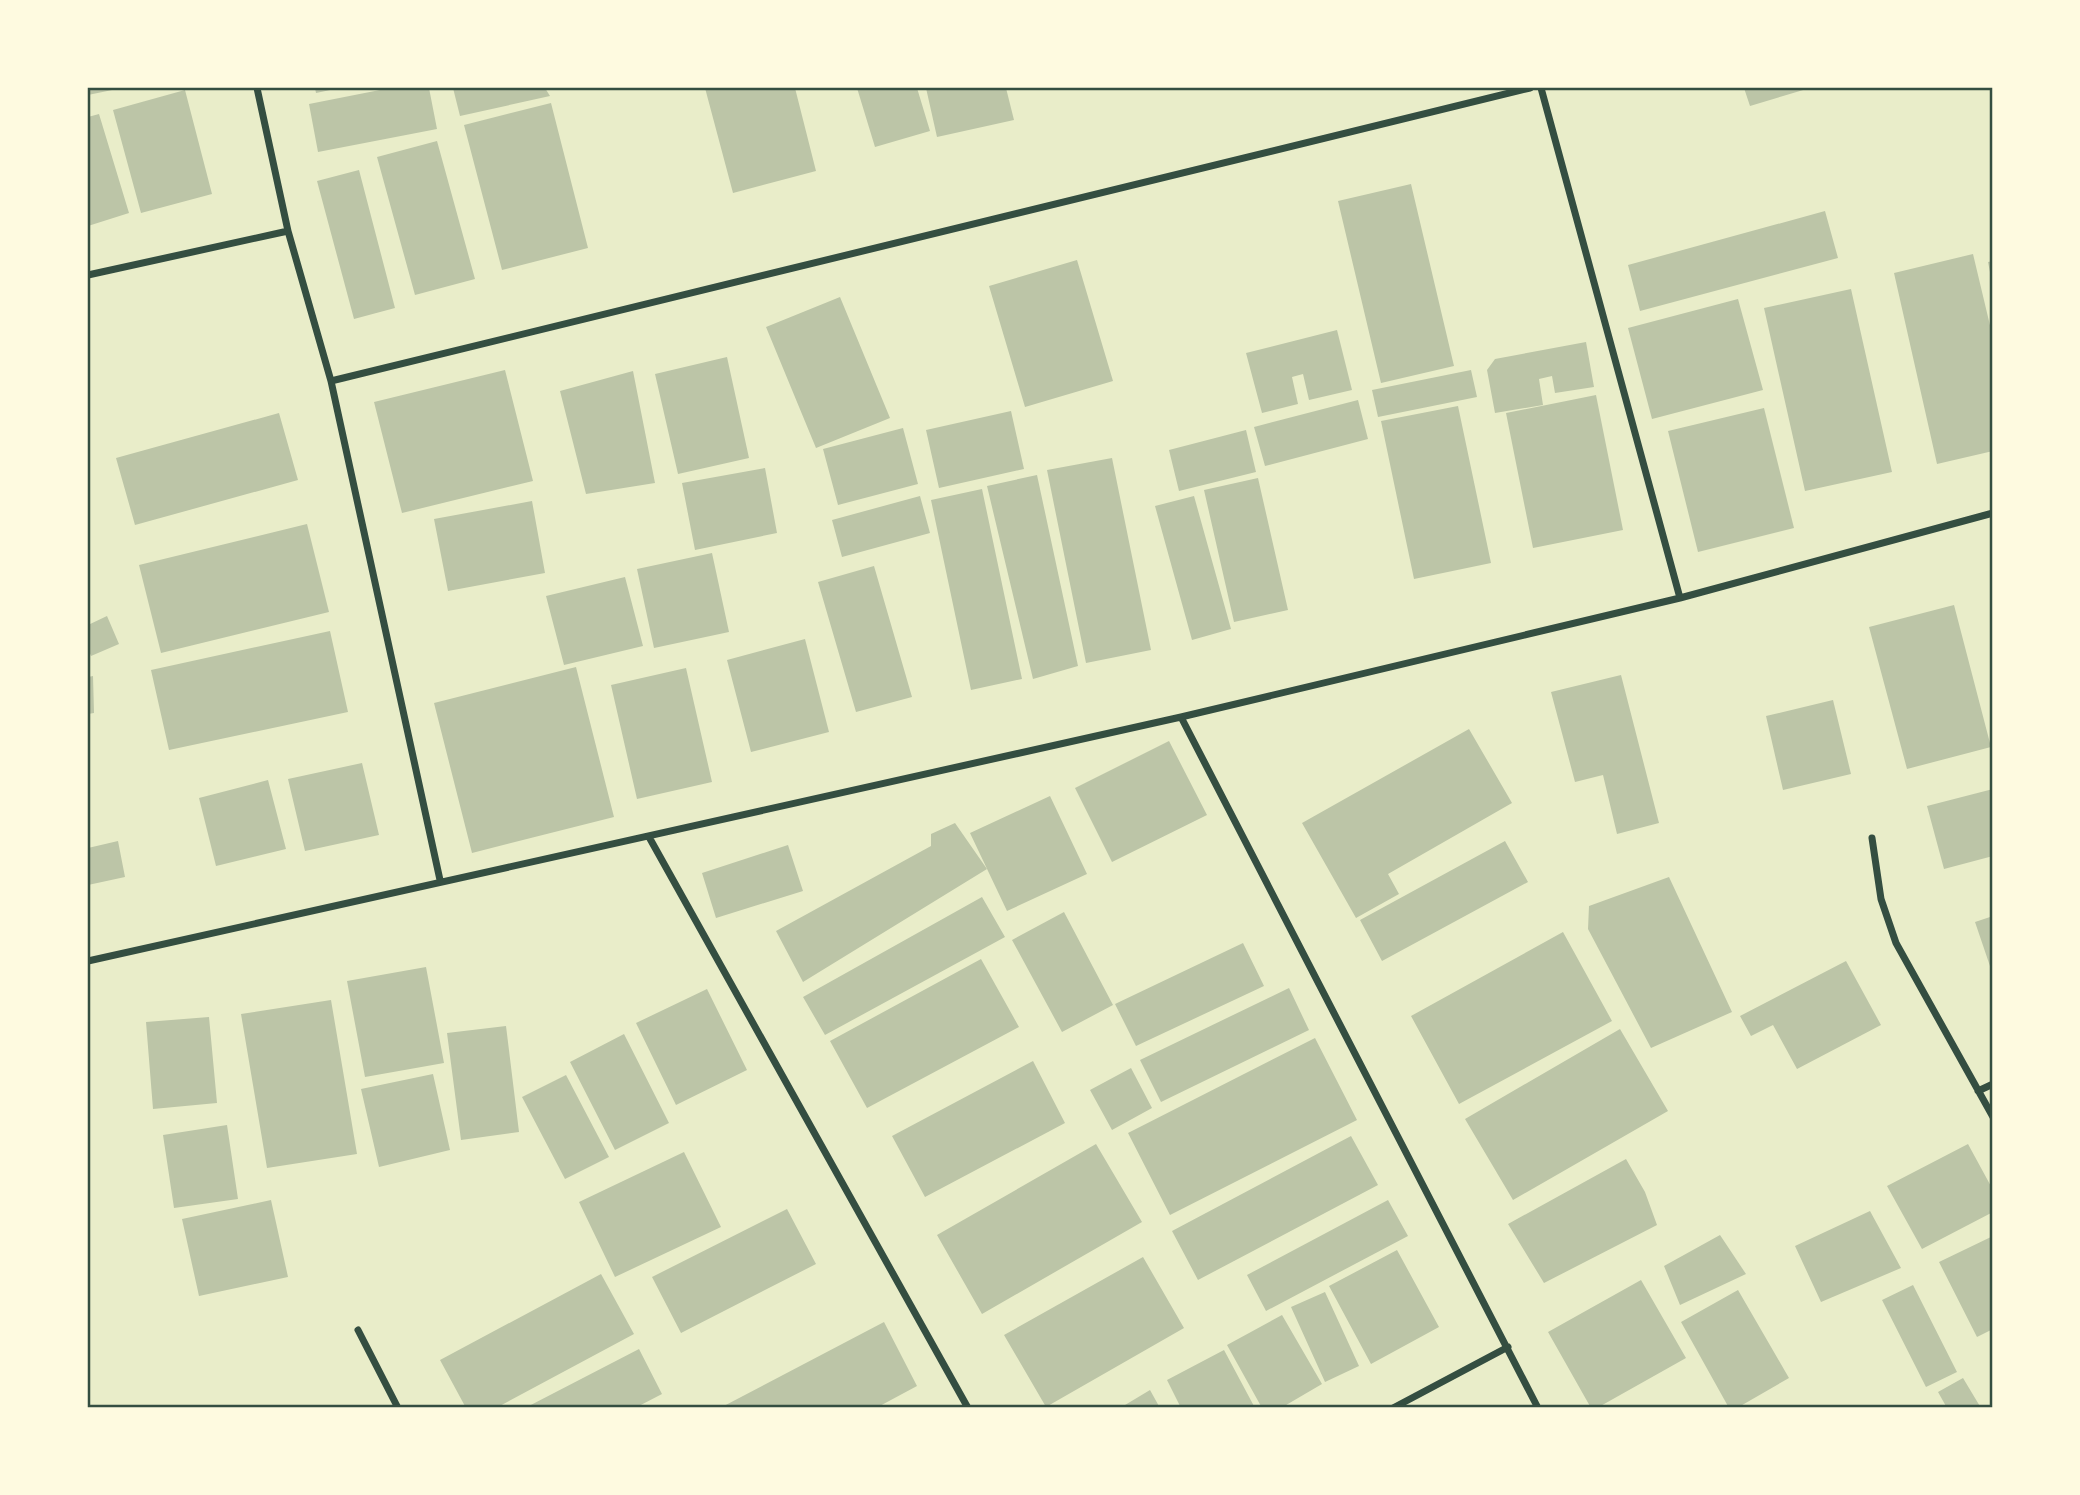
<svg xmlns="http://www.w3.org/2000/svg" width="2080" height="1495" font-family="'Exo 2',sans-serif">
  <rect width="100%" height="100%" fill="#e9edc9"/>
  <!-- building -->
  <path fill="#bcc5a7" d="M 88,88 L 117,88 L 117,89 L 88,95 Z
    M 315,88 L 335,88 L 335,89 L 316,93 Z
    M 390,88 L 429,88 L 437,129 L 318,152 L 309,104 Z
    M 453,88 L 545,88 L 550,96 L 460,116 Z
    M 705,88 L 795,88 L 816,171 L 733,193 Z
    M 857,88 L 917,88 L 930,131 L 875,147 Z
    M 926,88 L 1006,88 L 1014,120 L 937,137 Z
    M 1744,88 L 1810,88 L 1750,106 Z
    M 185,90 L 212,194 L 141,213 L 113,110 Z
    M 551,103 L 588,248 L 502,270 L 464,125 Z
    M 99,114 L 129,213 L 88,226 L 88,117 Z
    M 437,141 L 475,279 L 415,295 L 377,157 Z
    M 359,170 L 395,308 L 354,319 L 317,181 Z
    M 1411,184 L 1454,366 L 1381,383 L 1338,201 Z
    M 1825,211 L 1838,258 L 1640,311 L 1628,265 Z
    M 1973,254 L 1993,338 L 1993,451 L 1937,464 L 1894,273 Z
    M 1077,260 L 1113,381 L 1025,407 L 989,286 Z
    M 1993,261 L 1993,277 L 1991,277 L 1988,262 Z
    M 1851,289 L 1892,472 L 1805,491 L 1764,308 Z
    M 840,297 L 890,418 L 816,448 L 766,327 Z
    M 1738,299 L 1763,390 L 1652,419 L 1628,328 Z
    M 1337,330 L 1352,390 L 1309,400 L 1303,374 L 1292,377 L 1298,404 L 1262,413 L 1246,353 Z
    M 1586,342 L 1594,387 L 1555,393 L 1552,376 L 1539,379 L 1543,405 L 1495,413 L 1487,370 L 1495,359 Z
    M 727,357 L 749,458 L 678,474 L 655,374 Z
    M 505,370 L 533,481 L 402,513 L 374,402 Z
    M 1471,370 L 1477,397 L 1378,417 L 1372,390 Z
    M 633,371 L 655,483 L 586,494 L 560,391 Z
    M 1596,395 L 1623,530 L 1533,548 L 1506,413 Z
    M 1358,400 L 1368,439 L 1265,466 L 1254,427 Z
    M 1458,406 L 1491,563 L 1414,579 L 1381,421 Z
    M 1764,408 L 1794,528 L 1698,552 L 1668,431 Z
    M 1011,411 L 1024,469 L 939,488 L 926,430 Z
    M 279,413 L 298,480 L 135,525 L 116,458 Z
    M 903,428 L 918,484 L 838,505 L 823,449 Z
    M 1246,430 L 1256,472 L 1179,491 L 1169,450 Z
    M 1112,458 L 1151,650 L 1086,663 L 1047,470 Z
    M 765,468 L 777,533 L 695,550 L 682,483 Z
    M 1037,475 L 1078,666 L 1033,679 L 987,486 Z
    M 1258,478 L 1288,610 L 1234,622 L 1204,490 Z
    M 982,489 L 1022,679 L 971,690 L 931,500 Z
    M 920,496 L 930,533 L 842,557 L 832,520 Z
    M 1194,496 L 1231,629 L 1192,640 L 1155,506 Z
    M 532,501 L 545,573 L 448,591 L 434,519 Z
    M 307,524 L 329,612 L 161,653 L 139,565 Z
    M 712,553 L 729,632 L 654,648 L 637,569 Z
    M 874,566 L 912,697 L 856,712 L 818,582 Z
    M 625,577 L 643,646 L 564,665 L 546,596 Z
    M 1954,605 L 1991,747 L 1907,769 L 1869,627 Z
    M 107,616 L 119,644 L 91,656 L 88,649 L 88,625 Z
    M 330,631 L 348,712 L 169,750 L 151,670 Z
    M 805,639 L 829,732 L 751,752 L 727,660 Z
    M 576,667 L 614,817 L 472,853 L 434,703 Z
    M 686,668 L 712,782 L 637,799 L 611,685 Z
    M 1621,675 L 1659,823 L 1617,834 L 1603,775 L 1575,782 L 1551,692 Z
    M 93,676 L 94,713 L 88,714 L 88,677 Z
    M 1833,700 L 1851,774 L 1783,790 L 1766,716 Z
    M 1469,729 L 1512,803 L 1388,874 L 1399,894 L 1356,918 L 1302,823 Z
    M 1169,741 L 1207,815 L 1112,862 L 1075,788 Z
    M 362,763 L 379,835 L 305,851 L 288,779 Z
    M 268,780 L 286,849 L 216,866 L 199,798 Z
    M 1993,789 L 1993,856 L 1944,869 L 1927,806 Z
    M 1050,796 L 1087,874 L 1007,911 L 970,833 Z
    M 955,823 L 987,869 L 803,982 L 776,931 L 931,846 L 931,834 Z
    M 118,841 L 125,877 L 88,885 L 88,848 Z
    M 1505,841 L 1528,882 L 1382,961 L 1360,920 Z
    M 788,845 L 803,891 L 716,918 L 702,873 Z
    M 1669,877 L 1732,1012 L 1651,1048 L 1588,929 L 1589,906 Z
    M 982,897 L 1005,937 L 825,1035 L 803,997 Z
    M 1064,912 L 1113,1005 L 1062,1032 L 1012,940 Z
    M 1993,916 L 1993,972 L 1992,972 L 1975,922 Z
    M 1563,932 L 1612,1021 L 1459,1104 L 1411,1016 Z
    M 1243,943 L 1264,986 L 1136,1046 L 1115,1004 Z
    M 981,959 L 1019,1027 L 867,1108 L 830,1041 Z
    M 1846,961 L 1881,1025 L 1797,1069 L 1773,1025 L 1751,1036 L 1740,1016 Z
    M 426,967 L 444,1063 L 365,1077 L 347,981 Z
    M 1289,988 L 1309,1030 L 1161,1102 L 1140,1060 Z
    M 707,989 L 747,1070 L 676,1105 L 636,1023 Z
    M 331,1000 L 357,1154 L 267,1168 L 241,1014 Z
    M 209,1017 L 217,1103 L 153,1109 L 146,1022 Z
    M 506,1026 L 519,1132 L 461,1140 L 447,1033 Z
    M 1620,1029 L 1668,1111 L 1513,1200 L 1465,1119 Z
    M 624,1034 L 669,1123 L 615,1150 L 570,1062 Z
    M 1315,1038 L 1357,1120 L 1170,1215 L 1128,1133 Z
    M 1033,1061 L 1065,1123 L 925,1197 L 892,1136 Z
    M 1131,1068 L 1152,1108 L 1112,1130 L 1090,1090 Z
    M 433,1074 L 450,1150 L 379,1167 L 361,1089 Z
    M 566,1075 L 609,1157 L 565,1179 L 522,1097 Z
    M 227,1125 L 238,1199 L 174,1208 L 163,1135 Z
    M 1351,1136 L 1378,1185 L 1198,1280 L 1172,1231 Z
    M 1096,1144 L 1142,1222 L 982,1314 L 937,1235 Z
    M 1968,1144 L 1993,1190 L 1993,1212 L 1922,1249 L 1887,1186 Z
    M 684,1152 L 721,1227 L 615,1277 L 579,1202 Z
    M 1626,1159 L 1645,1192 L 1657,1225 L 1544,1283 L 1508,1224 Z
    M 271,1200 L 288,1277 L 199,1296 L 182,1219 Z
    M 1388,1200 L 1408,1236 L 1266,1311 L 1247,1275 Z
    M 787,1209 L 816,1264 L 681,1333 L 652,1277 Z
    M 1870,1211 L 1901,1268 L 1821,1302 L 1795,1246 Z
    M 1720,1235 L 1746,1274 L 1680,1305 L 1664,1266 Z
    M 1993,1236 L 1993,1329 L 1977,1337 L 1939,1262 Z
    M 1397,1250 L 1439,1327 L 1371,1364 L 1329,1286 Z
    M 1143,1257 L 1184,1328 L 1046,1407 L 1004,1335 Z
    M 601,1274 L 634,1334 L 496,1408 L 466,1408 L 440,1360 Z
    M 1641,1280 L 1686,1358 L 1597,1408 L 1591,1408 L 1548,1332 Z
    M 1913,1285 L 1957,1372 L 1926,1387 L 1882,1300 Z
    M 1738,1290 L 1789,1378 L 1737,1408 L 1729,1408 L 1681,1322 Z
    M 1325,1292 L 1359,1366 L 1325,1382 L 1291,1307 Z
    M 1282,1315 L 1322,1384 L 1281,1408 L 1262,1408 L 1227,1345 Z
    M 884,1322 L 917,1386 L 876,1408 L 720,1408 Z
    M 639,1349 L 662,1394 L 635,1408 L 525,1408 Z
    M 1224,1350 L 1255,1408 L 1181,1408 L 1167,1380 Z
    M 1963,1378 L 1981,1408 L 1947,1408 L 1938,1392 Z
    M 1150,1390 L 1160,1408 L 1120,1408 Z"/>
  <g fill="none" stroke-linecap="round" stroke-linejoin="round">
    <!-- minor -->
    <path stroke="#344e41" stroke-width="7" d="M 257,88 L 288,231 L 331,381 L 440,880
      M 1541,88 L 1680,598
      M 88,275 L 288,231
      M 331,381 L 1530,88
      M 1181,717 L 1538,1408
      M 649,837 L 968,1408
      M 1872,838 L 1881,899 L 1896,943 L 1993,1117
      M 88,961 L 1181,717 L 1680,598 L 1993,513
      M 1978,1091 L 1993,1084
      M 358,1330 L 398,1408
      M 1393,1408 L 1508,1347"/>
  </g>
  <!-- border -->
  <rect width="2080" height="1495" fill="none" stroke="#fefae0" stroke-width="178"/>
  <rect x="89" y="89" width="1902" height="1317" fill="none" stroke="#344e41" stroke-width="2.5"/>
</svg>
